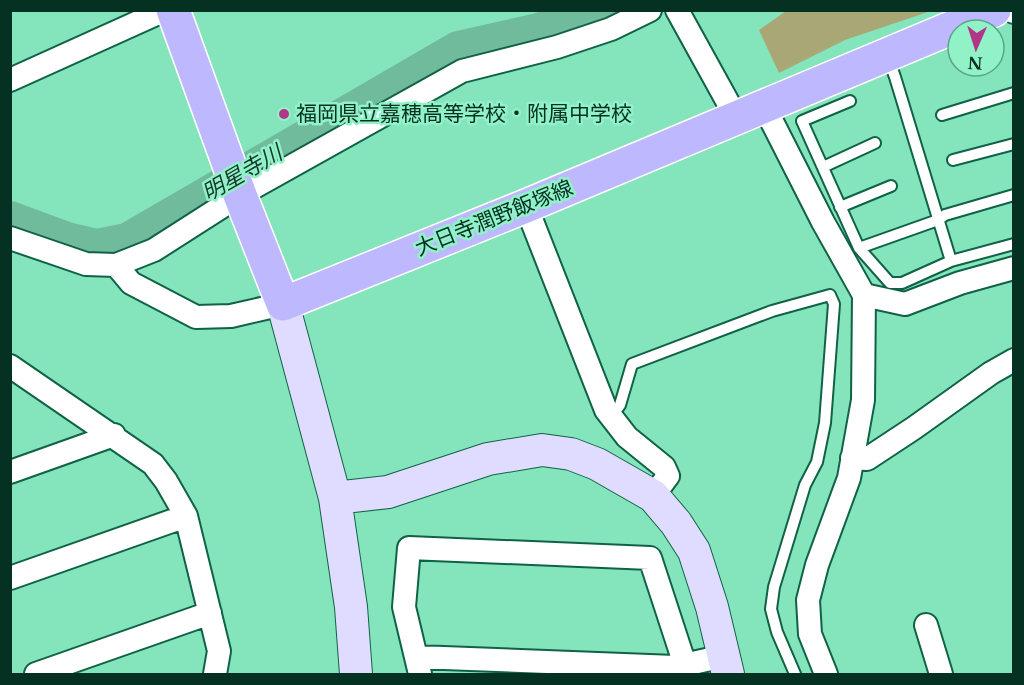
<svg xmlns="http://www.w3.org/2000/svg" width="1024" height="685" font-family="'Libre Baskerville','Noto Sans JP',serif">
  <rect width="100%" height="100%" fill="#84e4bb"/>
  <!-- green -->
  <path fill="#aaa777" d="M 786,11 L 786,10 L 931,11 L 845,40 L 779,73 L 759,30 Z"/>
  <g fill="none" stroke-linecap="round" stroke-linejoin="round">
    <!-- river -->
    <path stroke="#70bb9b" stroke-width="34" d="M 10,218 L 67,239 L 97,246 L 127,240 L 458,48 L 538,30 L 602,10"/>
    <defs>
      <path id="lane" d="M 888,58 L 895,77 L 951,261
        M 850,101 L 802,121 L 859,248 L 890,283 L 902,283 L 951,261 L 1014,244
        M 942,115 L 1014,93
        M 953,160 L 1014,144
        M 823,167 L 875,143
        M 840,207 L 891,186
        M 859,248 L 938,220 L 945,215 L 1014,195
        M 611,417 L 620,405 L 632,364 L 772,311 L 830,295 L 834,304 L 825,423 L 817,462 L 805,485 L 774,587 L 771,609 L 777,632 L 795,674"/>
      <path id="street" d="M 677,10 L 736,117
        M 1013,10 L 1014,12
        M 10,80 L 165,10
        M 764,106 L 823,222 L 864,295 L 863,400 L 849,478 L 817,565 L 808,600 L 810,634 L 826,674
        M 526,206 L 606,410 L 627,437 L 664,467 L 668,476 L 653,496
        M 10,238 L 86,264 L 116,265 L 154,250 L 240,195 L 462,71 L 557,47 L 611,29 L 650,10
        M 116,265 L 131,283 L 196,317 L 231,316 L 283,304
        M 864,295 L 905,304 L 960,283 L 1014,268
        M 10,366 L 153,464 L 166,481 L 186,516 L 219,651 L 215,674
        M 852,458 L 867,459 L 914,428 L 991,373 L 1014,360
        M 10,472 L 114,435
        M 10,578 L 186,516
        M 926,625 L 941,674
        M 417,657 L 675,667 L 724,656
        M 36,674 L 210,613
        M 420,674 L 404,607 L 409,548 L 650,558 L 685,665"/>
      <path id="secondary" d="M 283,304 L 335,498 L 351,607 L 356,674
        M 335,498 L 388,492 L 488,459 L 542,450 L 571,454 L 597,464 L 653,496 L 676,523 L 694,551 L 712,607 L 728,674"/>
      <path id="primary" d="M 173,10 L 240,195 L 283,304 L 526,206 L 994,10"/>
    </defs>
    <!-- lane casing -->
    <use href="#lane" stroke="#106247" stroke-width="14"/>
    <!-- street casing -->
    <use href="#street" stroke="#106247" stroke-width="26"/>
    <!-- secondary casing -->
    <use href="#secondary" stroke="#106247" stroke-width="34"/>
    <!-- primary casing -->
    <use href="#primary" stroke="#fff" stroke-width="36"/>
    <!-- lane -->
    <use href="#lane" stroke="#fff" stroke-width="10"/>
    <!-- street -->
    <use href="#street" stroke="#fff" stroke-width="22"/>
    <!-- secondary -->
    <use href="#secondary" stroke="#dfdcff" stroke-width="32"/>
    <!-- primary -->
    <use href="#primary" stroke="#beb9ff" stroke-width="33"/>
  </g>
  <!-- markers -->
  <circle fill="#b23687" stroke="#91f2c8" stroke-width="2" cx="284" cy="114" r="6"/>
  <g text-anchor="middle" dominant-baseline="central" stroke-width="5" stroke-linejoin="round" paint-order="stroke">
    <!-- poi labels -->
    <g font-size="21" fill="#053122" stroke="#91f2c8" text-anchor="start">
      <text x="296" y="114">福岡県立嘉穂高等学校・附属中学校</text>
    </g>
    <!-- street labels -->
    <g font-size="21" fill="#053122" stroke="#91f2c8">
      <text transform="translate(494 218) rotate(-22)">大日寺潤野飯塚線</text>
    </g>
    <!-- water labels -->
    <g font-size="22" font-style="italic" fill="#17392c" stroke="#91f2c8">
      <text transform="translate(242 173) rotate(-30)">明星寺川</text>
    </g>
  </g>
  <!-- border -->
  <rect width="1024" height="685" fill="none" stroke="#053122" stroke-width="24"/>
  <!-- north arrow -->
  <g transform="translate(976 48) rotate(183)"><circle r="28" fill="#91f2c8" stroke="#59a586" stroke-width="1.5"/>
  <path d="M0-4.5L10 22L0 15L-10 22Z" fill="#b23687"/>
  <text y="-9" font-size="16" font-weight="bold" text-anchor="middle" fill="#053122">N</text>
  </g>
</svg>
